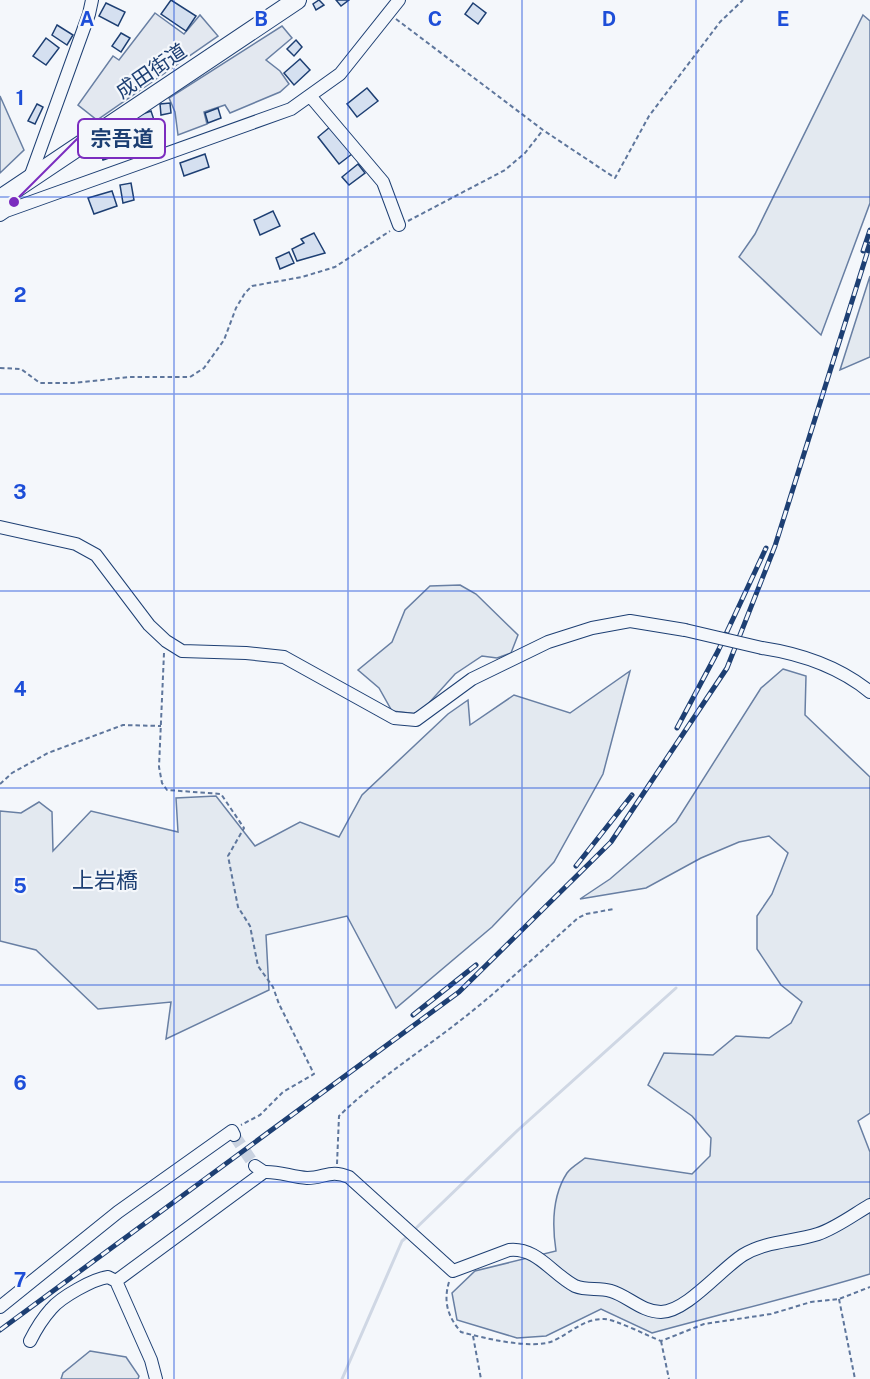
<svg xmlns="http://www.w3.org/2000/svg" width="870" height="1379" font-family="'Public Sans','Noto Sans JP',sans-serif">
  <rect width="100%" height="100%" fill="#f4f7fb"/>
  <!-- green -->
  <path fill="#e3e9f0" stroke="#687fa3" stroke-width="1.5" d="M 863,15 L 870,21 L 870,203 L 821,335 L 739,257 L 755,234 Z
    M 0,96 L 24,150 L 0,173 Z
    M 870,276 L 870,357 L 840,370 Z
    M 460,585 L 476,594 L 518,635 L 511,653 L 497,658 L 482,656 L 455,674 L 419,714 L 392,711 L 379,688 L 358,670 L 392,642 L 405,610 L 430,586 Z
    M 783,669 L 806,676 L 805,715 L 870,777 L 870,1113 L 858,1121 L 870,1152 L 870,1274 C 798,1296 724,1313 652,1333 L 601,1309 L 546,1336 L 517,1338 L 457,1320 L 452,1293 L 475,1271 L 556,1251 C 552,1225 552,1196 567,1173 C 571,1167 579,1163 585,1158 L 692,1174 L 710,1156 L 711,1138 L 692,1116 L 648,1085 L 664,1053 L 713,1055 L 736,1036 L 769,1038 L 791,1023 L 802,1002 L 781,985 L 757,949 L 757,916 L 772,894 L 788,853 L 769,836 L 739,842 L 701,858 L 646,888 L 580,899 L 610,879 L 676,822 L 761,688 Z
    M 630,671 L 603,774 L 554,862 L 492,927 L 396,1008 L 347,916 L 266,935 L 269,990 L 166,1039 L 171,1002 L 98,1009 L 36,950 L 0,941 L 0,811 L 21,813 L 39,802 L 52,812 L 53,851 L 91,811 L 178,832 L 176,798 L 216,796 L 255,846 L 300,822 L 339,837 L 362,795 L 448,714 L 468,700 L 470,725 L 514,695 L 570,713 Z
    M 90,1351 L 126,1357 L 139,1376 L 138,1379 L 61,1379 L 63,1373 Z"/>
  <!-- parking -->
  <path fill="#e3e8f0" stroke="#687fa3" stroke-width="1.5" d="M 155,13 L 184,34 L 200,15 L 218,36 L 97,120 L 78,105 L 113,56 L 119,60 Z
    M 282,26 L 292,38 L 266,60 L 280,71 L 289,84 L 280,92 L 230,113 L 225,105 L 204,112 L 207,124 L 178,135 L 175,112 L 169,98 Z"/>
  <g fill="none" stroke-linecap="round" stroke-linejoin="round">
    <!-- stream -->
    <path stroke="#cfd7e4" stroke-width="3" d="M 413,1231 L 518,1130 L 676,988
      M 342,1379 L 402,1241 L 408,1236"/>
  </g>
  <!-- building -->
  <path fill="#d5e0f0" stroke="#1d3f73" stroke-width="1.5" d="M 171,0 L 196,16 L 186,31 L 161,14 Z
    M 319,0 L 324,5 L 316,10 L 313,4 Z
    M 336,0 L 349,0 L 341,6 Z
    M 106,3 L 125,12 L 118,26 L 99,16 Z
    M 473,3 L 486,13 L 478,24 L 465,14 Z
    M 57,25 L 73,35 L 67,45 L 52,35 Z
    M 121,33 L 130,38 L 121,52 L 112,46 Z
    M 46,38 L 59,48 L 46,65 L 33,56 Z
    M 296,40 L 302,47 L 294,56 L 287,49 Z
    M 300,59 L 310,70 L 294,85 L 284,73 Z
    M 367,88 L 378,101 L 357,117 L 347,104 Z
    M 170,103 L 171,113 L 161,115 L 160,104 Z
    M 37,104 L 43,107 L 35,124 L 28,121 Z
    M 218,108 L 221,118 L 208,123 L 205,113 Z
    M 151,111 L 154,120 L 147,122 L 150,131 L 140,135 L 134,117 Z
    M 330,127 L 352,154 L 339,164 L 318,137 Z
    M 127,141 L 130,151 L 103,160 L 100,151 Z
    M 205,154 L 209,167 L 184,176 L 180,163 Z
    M 358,164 L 365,173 L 349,185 L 342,177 Z
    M 131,183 L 134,200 L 123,203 L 120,185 Z
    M 112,191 L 117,206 L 94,214 L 88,198 Z
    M 273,211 L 280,226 L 260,235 L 254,220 Z
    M 314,233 L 325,253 L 297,261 L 292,249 L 304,243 L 301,239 Z
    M 289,252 L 294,263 L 280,269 L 276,258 Z"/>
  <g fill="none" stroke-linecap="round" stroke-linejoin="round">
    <!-- minor-tunnel -->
    <path stroke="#c9d2e0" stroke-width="12" stroke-dasharray="12 6" stroke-linecap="butt" d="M 234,1135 L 255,1166"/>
    <defs>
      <path id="minor" d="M 311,97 L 383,182 L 399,225
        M 29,180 L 89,14 L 92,0
        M 0,215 L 6,211 L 291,109 L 340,74 L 399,0
        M 0,527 L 76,544 L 96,555 L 149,625 L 166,641 L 182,651 L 246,653 L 284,657 L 394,718 L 416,720 L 472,679 L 548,642 L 592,628 L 630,621 L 685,630
        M 762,648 C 802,654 838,666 870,692
        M 264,1172 C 278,1171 292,1177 307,1178 C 325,1178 330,1169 349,1177 L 453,1271 L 509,1250 C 537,1247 552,1274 575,1286 C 587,1291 599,1287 611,1291 C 628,1296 642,1312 661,1312 C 686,1312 721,1269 743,1255 C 766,1241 793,1242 818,1234 C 836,1228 853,1215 870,1205
        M 0,1307 L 118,1212 L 232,1131 L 234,1135
        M 30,1341 C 36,1329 42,1319 51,1309 C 61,1297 93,1279 108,1277 L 116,1281
        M 156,1379 L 151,1360 L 116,1281 L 264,1172 L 255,1166"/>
      <path id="highway" d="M 0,199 L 297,0"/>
    </defs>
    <!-- minor casing -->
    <use href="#minor" stroke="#1d3f73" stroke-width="14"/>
    <!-- highway casing -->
    <use href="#highway" stroke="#1d3f73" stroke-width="20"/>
    <!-- path -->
    <path stroke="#5e769c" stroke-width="2" stroke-dasharray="4.5 3" stroke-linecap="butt" d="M 396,19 L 543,130 L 615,178 L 649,116 L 720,22 L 743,0
      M 408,221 L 505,170 L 525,153 L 543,130
      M 0,368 L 21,369 L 40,383 L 73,383 L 130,377 L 190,377 L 204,368 L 224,340 L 236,308 L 245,293 L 252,286 L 302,277 L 335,267 L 390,231
      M 164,653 L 159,767 L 162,783 L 167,790 L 221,794 L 244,828 L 228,856 L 238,907 L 250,926 L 258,966 L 273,987 L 279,1004 L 314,1074 L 283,1092 L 260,1115 L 241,1125
      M 0,784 L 12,773 L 48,753 L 123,725 L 161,726
      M 337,1164 L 339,1116 C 376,1080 420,1052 461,1020 C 502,988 540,952 578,918 L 586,914 L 614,909
      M 449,1282 C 443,1302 448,1317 461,1332 C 483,1338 533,1350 553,1341 C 572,1332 583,1319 604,1319 C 615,1319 648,1336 661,1341 L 704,1324 L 771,1314 L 811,1302 L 839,1299 L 870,1287
      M 839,1299 L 855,1379
      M 473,1336 L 481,1379
      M 661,1341 L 669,1379"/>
    <!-- minor -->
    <use href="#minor" stroke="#f4f7fb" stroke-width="12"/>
    <!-- highway -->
    <use href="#highway" stroke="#f4f7fb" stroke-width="18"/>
    <defs>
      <path id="rail" d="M 863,251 L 870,230
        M 677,728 L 718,651 L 766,548
        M 576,866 L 632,795
        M 413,1015 L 476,965
        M 0,1330 L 459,992 L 611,842 L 727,668 L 775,546 L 870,244"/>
    </defs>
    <!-- rail casing -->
    <use href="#rail" stroke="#1d3f73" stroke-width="5"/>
    <!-- rail -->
    <use href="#rail" stroke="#f4f7fb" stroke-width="3" stroke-dasharray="9" stroke-linecap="butt"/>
    <defs>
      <path id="minor-bridge" d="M 685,630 L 762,648"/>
    </defs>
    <!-- minor-bridge casing -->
    <use href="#minor-bridge" stroke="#1d3f73" stroke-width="14" stroke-linecap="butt"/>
    <!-- minor-bridge -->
    <use href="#minor-bridge" stroke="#f4f7fb" stroke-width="12"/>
  </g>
  <!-- grid -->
  <path fill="none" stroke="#1d4ed8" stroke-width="1.5" stroke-opacity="0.55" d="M 174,0 L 174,1379M 348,0 L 348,1379M 522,0 L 522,1379M 696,0 L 696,1379M 0,197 L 870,197M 0,394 L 870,394M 0,591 L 870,591M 0,788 L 870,788M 0,985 L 870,985M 0,1182 L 870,1182"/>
  <g text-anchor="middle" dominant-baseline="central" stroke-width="4.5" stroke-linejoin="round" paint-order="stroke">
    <!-- street labels -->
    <g font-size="20" fill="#1d3f73" stroke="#f4f7fb">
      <text transform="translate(151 71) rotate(-34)">成田街道</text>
    </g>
    <!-- quarter labels -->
    <g font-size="22" fill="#1d3f73" stroke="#f4f7fb">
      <text x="105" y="880">上岩橋</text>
    </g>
  </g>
  <g font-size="20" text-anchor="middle" font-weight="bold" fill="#1d4ed8" stroke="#f4f7fb" stroke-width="4.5" stroke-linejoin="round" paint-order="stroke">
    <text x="87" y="26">A</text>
    <text x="261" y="26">B</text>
    <text x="435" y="26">C</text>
    <text x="609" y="26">D</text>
    <text x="783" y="26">E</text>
    <text x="20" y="105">1</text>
    <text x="20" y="302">2</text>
    <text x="20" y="499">3</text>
    <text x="20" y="696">4</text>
    <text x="20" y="893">5</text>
    <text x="20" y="1090">6</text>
    <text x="20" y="1287">7</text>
  </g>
  <!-- callouts -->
  <path fill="none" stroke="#7b2cbf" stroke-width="2" d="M14 202L78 138"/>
  <circle fill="#7b2cbf" stroke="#f4f7fb" stroke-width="2" cx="14" cy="202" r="6"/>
  <rect fill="#f4f7fb" stroke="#7b2cbf" stroke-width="2" x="78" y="119" width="87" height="39" rx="6"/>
  <g font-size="21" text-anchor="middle" font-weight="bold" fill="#1d3f73">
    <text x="122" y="146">宗吾道</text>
  </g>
</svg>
